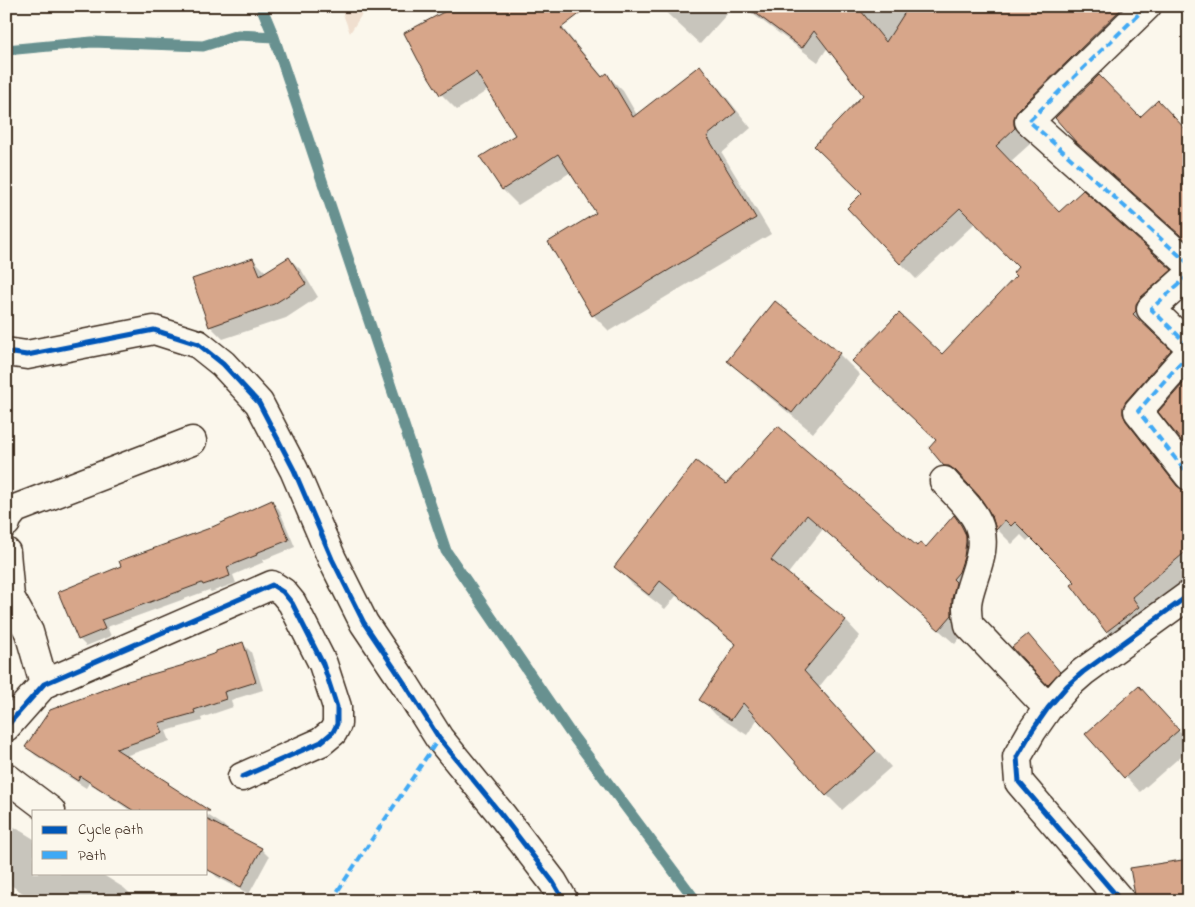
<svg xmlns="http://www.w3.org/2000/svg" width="1195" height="907" font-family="'Indie Flower',sans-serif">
  <rect width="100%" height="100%" fill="#fbf7ec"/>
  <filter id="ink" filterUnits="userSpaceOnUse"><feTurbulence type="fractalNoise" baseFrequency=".02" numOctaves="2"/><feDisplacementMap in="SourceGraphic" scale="10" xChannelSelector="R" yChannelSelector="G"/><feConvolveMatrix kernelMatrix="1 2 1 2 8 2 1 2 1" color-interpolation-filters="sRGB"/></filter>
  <g filter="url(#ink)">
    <!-- built -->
    <path fill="#f0dfcf" d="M 340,6 L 367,6 L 350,33 Z"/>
    <!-- shadow -->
    <path fill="#0003" d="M 549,6 L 565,31 L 603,77 L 607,75 L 623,91 L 637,115 L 700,67 L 715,83 L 751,128 L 722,153 L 771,234 L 609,331 L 593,315 L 598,213 L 571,172 L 518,205 L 502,189 L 516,135 L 488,90 L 457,110 L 441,94 Z
      M 659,6 L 719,6 L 727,14 L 700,44 Z
      M 742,6 L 1145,6 L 1029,133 L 1030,144 L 1010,162 L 1060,213 L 1171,270 L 1186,286 L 1148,330 L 1185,366 L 1138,430 L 1141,437 L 1183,492 L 1189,492 L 1189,563 L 1180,571 L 1187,578 L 1146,613 L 1122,646 L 1107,631 L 1076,582 L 1032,536 L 1027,541 L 1021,535 L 1012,544 L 997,529 L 993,515 L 980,496 L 966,481 L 961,481 L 945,465 L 937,441 L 942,356 L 1017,276 L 1020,267 L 976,222 L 916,279 L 848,208 L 864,194 L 865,95 L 828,47 L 818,62 Z
      M 289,258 L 302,271 L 318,297 L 286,318 L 223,339 L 210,326 L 253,259 L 266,272 Z
      M 839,354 L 860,375 L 813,433 L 750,381 L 729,360 Z
      M 727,486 L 917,548 L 926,549 L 954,517 L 969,532 L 966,630 L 955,644 L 823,529 L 787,575 L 845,620 L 860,636 L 819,687 L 891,767 L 842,810 L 827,795 L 758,718 L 747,735 L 716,715 L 701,699 L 736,645 L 676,596 L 665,609 L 631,583 L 616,567 Z
      M 272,502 L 279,509 L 295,547 L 263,560 L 264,562 L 233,575 L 236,583 L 211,592 L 209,590 L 107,627 L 111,636 L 86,646 L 79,639 L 60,593 Z
      M 1028,636 L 1042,651 L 1073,687 L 1063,698 L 1014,647 Z
      M 243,644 L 251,652 L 263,690 L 231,700 L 233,707 L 201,718 L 202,721 L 166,731 L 170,741 L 125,756 L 168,784 L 173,789 L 204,811 L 131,811 L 89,783 L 86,788 L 35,755 L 27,747 L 186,666 Z
      M 1139,688 L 1189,741 L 1189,749 L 1140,792 L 1087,734 Z
      M 206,814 L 223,825 L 231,833 L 261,849 L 269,857 L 249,894 L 217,877 L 206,866 Z
      M 6,822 L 34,839 L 34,873 L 100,873 L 124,888 L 136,899 L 135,901 L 35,901 L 6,882 Z"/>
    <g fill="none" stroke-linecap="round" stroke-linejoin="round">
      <!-- stream -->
      <path stroke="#679190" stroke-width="11" d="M 261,6 L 274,37 L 446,551 L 569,731 L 696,901
        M 6,50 L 92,42 L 203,46 L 238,35 L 274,37"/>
    </g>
    <!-- building -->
    <path fill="#d7a68a" stroke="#3b2a1e" d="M 455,6 L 590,6 L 561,28 L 602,77 L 607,73 L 633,117 L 700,65 L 736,112 L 707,136 L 756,218 L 592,316 L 548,242 L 596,213 L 558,154 L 502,190 L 480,157 L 515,135 L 476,72 L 440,95 L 418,60 L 404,33 Z
      M 746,6 L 857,6 L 886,42 L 909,6 L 1124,6 L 1018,110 L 1014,118 L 1014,125 L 1015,128 L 996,146 L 1059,212 L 1083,190 L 1172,270 L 1141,297 L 1136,304 L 1136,311 L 1133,314 L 1171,350 L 1126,401 L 1123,407 L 1123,414 L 1126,421 L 1177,486 L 1183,490 L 1189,491 L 1189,549 L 1132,597 L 1139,607 L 1106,632 L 1071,585 L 1075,582 L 1015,522 L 1011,526 L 1005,520 L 996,530 L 992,516 L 979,496 L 956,471 L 949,466 L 944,466 L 929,448 L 936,440 L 852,361 L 899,313 L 942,354 L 1016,276 L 1013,273 L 1018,267 L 960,208 L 900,264 L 847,208 L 862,193 L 814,146 L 863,95 L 814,31 L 802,48 Z
      M 1099,75 L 1140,117 L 1158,100 L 1189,133 L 1189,243 L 1076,142 L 1055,118 Z
      M 289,257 L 306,284 L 274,304 L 209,327 L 192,279 L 253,258 L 260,275 Z
      M 775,301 L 840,353 L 792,413 L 727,361 Z
      M 1189,377 L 1189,450 L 1158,412 Z
      M 778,426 L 917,546 L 920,542 L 926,547 L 954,515 L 961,525 L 966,535 L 966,542 L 964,557 L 959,572 L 953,579 L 956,582 L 952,599 L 952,615 L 939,630 L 807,515 L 771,560 L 846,620 L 804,671 L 876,751 L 826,796 L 743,703 L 731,720 L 699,700 L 736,644 L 660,581 L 649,595 L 614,567 L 696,461 L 726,484 Z
      M 272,500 L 289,540 L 256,553 L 257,555 L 227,567 L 230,576 L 203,585 L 202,583 L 101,620 L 105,629 L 78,640 L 58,592 L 121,566 L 119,561 L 210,528 Z
      M 1028,634 L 1060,672 L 1047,685 L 1012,647 Z
      M 243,642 L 256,682 L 224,692 L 226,699 L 194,710 L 195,713 L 159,723 L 163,733 L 116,749 L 169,783 L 168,784 L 210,811 L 134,811 L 80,776 L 78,781 L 25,747 L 50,710 L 124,682 L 184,665 L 184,664 L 216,653 L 216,651 Z
      M 1139,686 L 1179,730 L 1124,778 L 1085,734 Z
      M 206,819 L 262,848 L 241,887 L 206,869 Z
      M 1189,859 L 1189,901 L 1136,901 L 1130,868 Z"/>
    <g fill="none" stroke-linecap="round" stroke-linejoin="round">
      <defs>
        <path id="minor" d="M 1147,6 L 1029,121 L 1189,264
          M 1189,275 L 1151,309 L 1189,346
          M 6,352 L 27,355 L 154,330 L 198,344 L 223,364 L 259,403 L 294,470 L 332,559 L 364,623 L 405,684 L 439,738 L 501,814 L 553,882 L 564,901
          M 1189,353 L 1138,411 L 1189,476
          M 944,481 C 955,494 971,507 978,523 C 989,548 973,574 968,598 C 966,607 967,616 969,625 L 1048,708
          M 6,523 L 7,519 L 15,509 L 192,441
          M 6,552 L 10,597
          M 6,596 L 10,597 L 29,632 L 44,684
          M 6,727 L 44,684 L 272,585 L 283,592 L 292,603 L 323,664 L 337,707 L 337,724 L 333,732 L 321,742 L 242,777
          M 6,777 L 51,811
          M 1121,901 L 1019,782 L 1017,757 L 1032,731 L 1048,708 L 1067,686 L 1083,672 L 1189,595"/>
      </defs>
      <!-- minor casing -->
      <use href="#minor" stroke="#3b2a1e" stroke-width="31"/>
      <!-- minor -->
      <use href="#minor" stroke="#fbf7ec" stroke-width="28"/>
      <!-- quiet -->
      <path stroke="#3fa9f5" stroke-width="4" stroke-dasharray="8 4" stroke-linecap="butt" d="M 1147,6 L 1029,121 L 1189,264
        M 1189,275 L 1151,309 L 1189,346
        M 1189,353 L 1138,411 L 1189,476
        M 331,901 L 439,738"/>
      <defs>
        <path id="cycleway" d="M 6,352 L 27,355 L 154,330 L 198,344 L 223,364 L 259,403 L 294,470 L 332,559 L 364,623 L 405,684 L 439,738 L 501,814 L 553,882 L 564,901
          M 6,727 L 44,684 L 272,585 L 283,592 L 292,603 L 323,664 L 337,707 L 337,724 L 333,732 L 321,742 L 242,777
          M 1121,901 L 1019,782 L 1017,757 L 1032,731 L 1048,708 L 1067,686 L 1083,672 L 1189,595"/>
      </defs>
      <!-- cycleway casing -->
      <use href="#cycleway" stroke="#fbf7ec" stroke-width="8"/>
      <!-- cycleway -->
      <use href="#cycleway" stroke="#0057b8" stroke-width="5"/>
    </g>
  </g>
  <!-- margin -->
  <rect width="1195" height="907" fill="none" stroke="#fbf7ec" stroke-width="25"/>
  <rect x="12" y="12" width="1170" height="882" fill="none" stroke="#3b2a1e" stroke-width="2" filter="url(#ink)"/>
  <!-- legend -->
  <rect x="32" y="810" width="175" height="65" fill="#fbf7ec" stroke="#aea59a"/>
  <rect x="42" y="826" width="25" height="8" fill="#0057b8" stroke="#aea59a"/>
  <text x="78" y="834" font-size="15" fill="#3b2a1e">Cycle path</text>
  <rect x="42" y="851" width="25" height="8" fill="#3fa9f5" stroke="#aea59a"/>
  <text x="78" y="860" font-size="15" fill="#3b2a1e">Path</text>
</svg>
